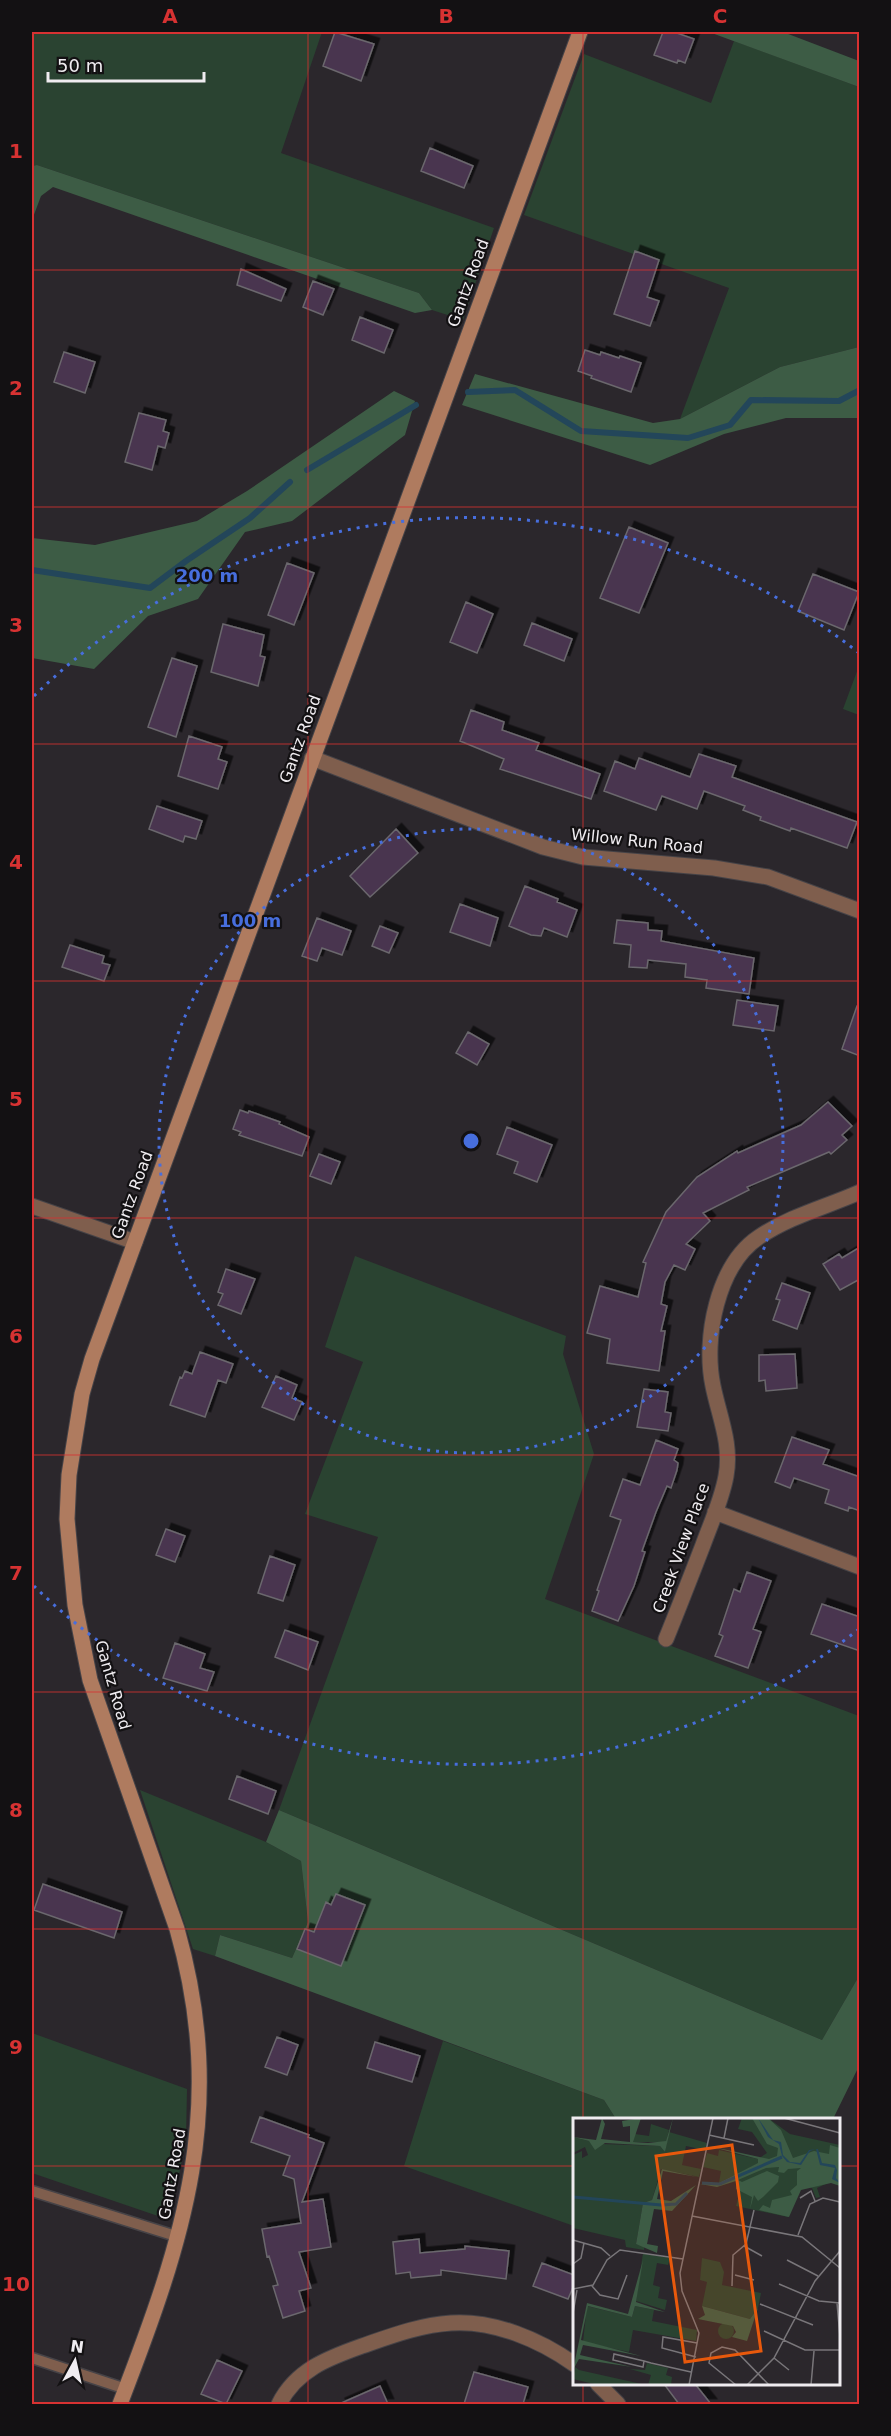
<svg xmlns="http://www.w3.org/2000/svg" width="891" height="2436" font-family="'DejaVu Sans',sans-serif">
  <defs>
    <filter id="shadow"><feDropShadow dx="5.5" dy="-5.5" stdDeviation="0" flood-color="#0009"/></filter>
  </defs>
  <rect width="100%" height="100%" fill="#2b272c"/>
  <!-- green -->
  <path fill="#2a4331" d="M 32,32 L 322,32 L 281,153 L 494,228 L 463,320 L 432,310 L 419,293 L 37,165 L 32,166 Z
    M 734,41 L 859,87 L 859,347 L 780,367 L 680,419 L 729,288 L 524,215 L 584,54 L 711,103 Z
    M 859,666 L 859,715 L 843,709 Z
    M 355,1256 L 566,1336 L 563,1354 L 594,1454 L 545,1599 L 859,1716 L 859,1976 L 822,2040 L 279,1810 L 378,1537 L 305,1514 L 363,1362 L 325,1347 Z
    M 140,1790 L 266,1842 L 301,1861 L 308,1922 L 292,1958 L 220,1935 L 215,1956 L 193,1949 Z
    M 32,2033 L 187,2089 L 186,2138 L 173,2206 L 158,2216 L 32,2173 Z
    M 443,2041 L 604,2100 L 616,2119 L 574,2120 L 574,2226 L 404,2166 Z"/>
  <!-- forest -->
  <path fill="#3d5c45" d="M 709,32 L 783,32 L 859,61 L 859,87 Z
    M 37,165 L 419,293 L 432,310 L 415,313 L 53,187 L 41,196 L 32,220 L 32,166 Z
    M 859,347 L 859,418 L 786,418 L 724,434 L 650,465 L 462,405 L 475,374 L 653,423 L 680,419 L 780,367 Z
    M 394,391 L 415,401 L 405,435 L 292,521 L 245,532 L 198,599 L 148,616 L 94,669 L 32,658 L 32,538 L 95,545 L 197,521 L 247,491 Z
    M 279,1810 L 822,2040 L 859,1976 L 859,2066 L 833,2119 L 616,2119 L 604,2100 L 215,1956 L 220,1935 L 292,1958 L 308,1922 L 301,1861 L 266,1842 Z"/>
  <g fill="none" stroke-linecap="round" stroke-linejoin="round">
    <!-- stream -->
    <path stroke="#23465a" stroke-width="6" d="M 468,392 L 515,390 L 581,431 L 688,438 L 730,425 L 751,400 L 839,401 L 860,390
      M 307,470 L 416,405
      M 32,570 L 150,588 L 186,561 L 250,518 L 290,482"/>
  </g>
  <!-- building -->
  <path fill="#493550" stroke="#6b676d" stroke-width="1.5" filter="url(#shadow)" d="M 335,32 L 374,44 L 361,81 L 323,66 Z
    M 663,32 L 674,32 L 694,39 L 685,63 L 678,60 L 677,63 L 654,55 Z
    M 430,148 L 473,166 L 464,188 L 421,171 Z
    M 635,251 L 659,260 L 647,297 L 659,301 L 650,326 L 614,314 Z
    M 241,269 L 286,289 L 281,301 L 237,285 Z
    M 313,281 L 334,289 L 323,315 L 303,307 Z
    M 360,317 L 393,330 L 384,353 L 352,340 Z
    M 585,350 L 600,355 L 601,352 L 619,358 L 620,356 L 641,363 L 631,392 L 591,378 L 592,376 L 578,371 Z
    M 64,352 L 95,362 L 85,393 L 54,382 Z
    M 139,413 L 166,420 L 163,431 L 169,433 L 165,448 L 158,446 L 152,470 L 125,462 Z
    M 629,527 L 668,543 L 639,613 L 600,598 Z
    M 287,563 L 314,573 L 294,625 L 268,615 Z
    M 813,574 L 859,592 L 844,630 L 798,611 Z
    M 466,602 L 493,614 L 477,653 L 450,642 Z
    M 532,623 L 572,639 L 564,661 L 524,645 Z
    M 223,624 L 264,635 L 260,656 L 265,657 L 258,686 L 211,672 Z
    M 172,658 L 197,666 L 176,737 L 148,727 Z
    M 471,710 L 504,722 L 502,730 L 539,743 L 536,750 L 600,774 L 591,799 L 500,769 L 504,759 L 460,741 Z
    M 189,736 L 222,747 L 218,759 L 227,762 L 218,789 L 178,776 Z
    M 699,754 L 736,766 L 732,777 L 857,822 L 847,848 L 791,828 L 790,831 L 760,820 L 761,817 L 743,810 L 745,806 L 704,791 L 697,809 L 662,796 L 656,810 L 604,791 L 615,761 L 635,769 L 639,758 L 690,777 Z
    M 157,806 L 202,821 L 196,839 L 185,836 L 183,842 L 149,829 Z
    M 396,829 L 418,853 L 370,897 L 350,876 Z
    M 525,886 L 558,899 L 557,902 L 577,910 L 567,937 L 544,928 L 541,936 L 531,935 L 509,926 Z
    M 460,904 L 498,918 L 490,946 L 450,932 Z
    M 317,918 L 351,931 L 342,955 L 322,948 L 317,961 L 302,956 Z
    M 617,920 L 648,923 L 648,930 L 662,931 L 661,941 L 754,958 L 749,994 L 706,988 L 707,980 L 685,977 L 686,964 L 648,960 L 647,968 L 629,967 L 631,945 L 614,943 Z
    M 380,926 L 398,933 L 389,953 L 372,946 Z
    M 70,945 L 104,956 L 102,963 L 110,965 L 104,981 L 62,967 Z
    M 737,1000 L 778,1006 L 774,1031 L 733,1025 Z
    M 857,1006 L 860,1006 L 860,1056 L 842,1049 Z
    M 468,1032 L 489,1044 L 477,1065 L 456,1053 Z
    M 828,1102 L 852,1126 L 842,1135 L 847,1140 L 831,1154 L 829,1152 L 747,1187 L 749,1190 L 703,1213 L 710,1221 L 686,1244 L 695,1249 L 685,1270 L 674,1265 L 665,1282 L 661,1304 L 667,1306 L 661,1331 L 665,1331 L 659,1371 L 607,1363 L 610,1339 L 587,1333 L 600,1286 L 638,1297 L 646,1263 L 643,1262 L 666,1212 L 697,1177 L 737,1151 L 738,1153 L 801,1125 Z
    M 240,1110 L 248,1113 L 249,1111 L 280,1122 L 279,1124 L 309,1137 L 302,1156 L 239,1135 L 241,1132 L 233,1129 Z
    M 507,1127 L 552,1145 L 537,1182 L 514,1173 L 518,1162 L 497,1154 Z
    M 319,1154 L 340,1162 L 331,1184 L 310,1176 Z
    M 860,1247 L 860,1279 L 840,1290 L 823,1264 L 839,1254 L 842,1258 Z
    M 226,1269 L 255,1279 L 241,1314 L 218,1305 L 223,1294 L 218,1292 Z
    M 782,1283 L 810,1293 L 797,1329 L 773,1320 L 780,1300 L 776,1299 Z
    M 200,1352 L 233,1364 L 226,1383 L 218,1380 L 205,1417 L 170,1405 L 180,1377 L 182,1378 L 185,1371 L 192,1374 Z
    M 795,1354 L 797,1388 L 766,1391 L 765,1380 L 759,1381 L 759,1355 Z
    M 276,1376 L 297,1385 L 292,1398 L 302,1402 L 294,1420 L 262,1407 Z
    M 644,1389 L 668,1392 L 665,1412 L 671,1413 L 668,1431 L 637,1427 Z
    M 792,1437 L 829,1450 L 823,1464 L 860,1477 L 860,1511 L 849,1507 L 848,1511 L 825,1503 L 829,1490 L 794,1478 L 790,1488 L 775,1482 Z
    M 656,1440 L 678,1449 L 674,1460 L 678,1463 L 677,1470 L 671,1488 L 667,1486 L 656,1512 L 642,1551 L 645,1552 L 634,1586 L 618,1621 L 592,1611 L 599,1591 L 597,1590 L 621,1520 L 610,1516 L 623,1479 L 640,1485 Z
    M 166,1529 L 185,1536 L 175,1562 L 156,1555 Z
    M 270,1556 L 295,1565 L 283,1601 L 258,1593 Z
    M 747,1572 L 771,1581 L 753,1629 L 761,1632 L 748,1668 L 715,1656 L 723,1636 L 719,1634 L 734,1589 L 740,1592 Z
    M 822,1604 L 860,1617 L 860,1651 L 811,1634 Z
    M 285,1630 L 318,1642 L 308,1670 L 275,1657 Z
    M 175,1643 L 205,1654 L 200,1668 L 214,1672 L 207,1691 L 163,1678 Z
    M 237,1776 L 276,1791 L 268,1814 L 229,1799 Z
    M 43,1884 L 122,1912 L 114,1938 L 34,1910 Z
    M 336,1894 L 365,1905 L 341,1966 L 297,1949 L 305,1929 L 314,1932 L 326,1902 L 331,1905 Z
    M 277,2037 L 298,2045 L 287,2075 L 265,2067 Z
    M 375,2042 L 420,2056 L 412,2082 L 367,2068 Z
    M 260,2117 L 309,2135 L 308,2137 L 324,2143 L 302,2202 L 323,2199 L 331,2247 L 299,2252 L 311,2288 L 299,2291 L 305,2311 L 283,2318 L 273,2286 L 278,2285 L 269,2256 L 267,2257 L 262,2229 L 301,2223 L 294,2179 L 283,2175 L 290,2156 L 251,2142 Z
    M 419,2239 L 420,2253 L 465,2249 L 465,2246 L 509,2251 L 506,2279 L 441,2270 L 441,2275 L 411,2278 L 410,2272 L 396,2274 L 393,2242 Z
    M 542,2263 L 574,2275 L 574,2285 L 568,2299 L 533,2286 Z
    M 217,2360 L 242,2371 L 226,2404 L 201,2394 Z
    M 474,2372 L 528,2387 L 523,2404 L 464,2404 Z
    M 664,2384 L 695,2384 L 711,2404 L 679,2404 Z
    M 380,2386 L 388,2404 L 339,2404 Z"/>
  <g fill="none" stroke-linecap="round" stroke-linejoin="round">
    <defs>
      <path id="service" d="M 32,2191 L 179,2237
        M 32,2358 L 126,2389"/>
      <path id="minor" d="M 312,758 L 543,847 L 583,857 L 714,868 L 768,877 L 860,911
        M 32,1206 L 135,1242
        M 715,1512 L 860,1567
        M 666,1639 C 679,1607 691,1576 703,1545 C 711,1523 722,1499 726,1476 C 732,1444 719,1416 713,1386 C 703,1339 717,1265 759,1237 C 790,1216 826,1207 860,1192
        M 598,2384 L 618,2404
        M 279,2404 C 296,2370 328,2358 362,2346 C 391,2336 420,2325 451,2323 C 494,2320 540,2340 574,2364"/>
      <path id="secondary" d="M 120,2404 C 184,2238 228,2109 177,1929 L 90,1680 L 75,1605 L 67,1519 L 69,1475 L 82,1394 L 92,1359 L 580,32"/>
    </defs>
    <!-- service casing -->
    <use href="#service" stroke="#464347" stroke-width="13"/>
    <!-- minor casing -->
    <use href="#minor" stroke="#464347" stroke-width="17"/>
    <!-- secondary casing -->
    <use href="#secondary" stroke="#464347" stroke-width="17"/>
    <!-- service -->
    <use href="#service" stroke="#7f5e4d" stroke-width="10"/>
    <!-- minor -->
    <use href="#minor" stroke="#7f5e4d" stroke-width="15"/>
    <!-- secondary -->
    <use href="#secondary" stroke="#af7b5f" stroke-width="15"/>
  </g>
  <!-- grid -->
  <path fill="none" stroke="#d73232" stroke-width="1.5" stroke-opacity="0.55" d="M 308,32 L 308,2404M 583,32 L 583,2120M 32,270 L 860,270M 32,507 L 860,507M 32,744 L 860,744M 32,981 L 860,981M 32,1218 L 860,1218M 32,1455 L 860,1455M 32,1692 L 860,1692M 32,1929 L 860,1929M 32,2166 L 574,2166M 838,2166 L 860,2166M 583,2384 L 583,2404"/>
  <!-- distance rings -->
  <g fill="none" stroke="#476edd" stroke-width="3" stroke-dasharray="3 6">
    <circle cx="471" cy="1141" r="312"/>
    <path d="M859 1629A624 624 0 0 1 34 1586M34 696A624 624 0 0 1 859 653"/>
  </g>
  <g text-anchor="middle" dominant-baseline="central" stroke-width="4.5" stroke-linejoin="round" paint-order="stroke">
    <!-- street labels -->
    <g font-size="16" fill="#efecf0" stroke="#131113">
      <text transform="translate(468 283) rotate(-70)">Gantz Road</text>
      <text transform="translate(300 739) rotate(-70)">Gantz Road</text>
      <text transform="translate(637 841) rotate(6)">Willow Run Road</text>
      <text transform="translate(132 1195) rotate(-70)">Gantz Road</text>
      <text transform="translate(681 1548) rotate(-70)">Creek View Place</text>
      <text transform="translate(113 1685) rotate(74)">Gantz Road</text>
      <text transform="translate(172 2174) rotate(-80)">Gantz Road</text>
    </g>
  </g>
  <!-- overview -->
  <g transform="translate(573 2118)">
    <rect width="267" height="267" fill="#2b272c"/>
    <path d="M 169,0 L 195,0 L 217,16 L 267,27 L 267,67 L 257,64 L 244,70 L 247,79 L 243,80 L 239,70 L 226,66 L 215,99 L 163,88 L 167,73 L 163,57 L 185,48 L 184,46 L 146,65 L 148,53 L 130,49 L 134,35 L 145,38 L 146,32 L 185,41 L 194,35 L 179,14 L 165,11 ZM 78,6 L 96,12 L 93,24 L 59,24 L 62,16 L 76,18 ZM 96,14 L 134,25 L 132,32 L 113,28 L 109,47 L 128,51 L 126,59 L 88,51 L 79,82 L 70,85 L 63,126 L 71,128 L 71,132 L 53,129 L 52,122 L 0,110 L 0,37 L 9,33 L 9,40 L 15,37 L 12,29 L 0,35 L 0,19 L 28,26 L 87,28 L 92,34 ZM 70,135 L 97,140 L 95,147 L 84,145 L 80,167 L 87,169 L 85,180 L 94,182 L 92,192 L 63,183 ZM 129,140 L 147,144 L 151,154 L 149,167 L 188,175 L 185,190 L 177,201 L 129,188 L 134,164 L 127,162 ZM 14,188 L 59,199 L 62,188 L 81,192 L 79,203 L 124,212 L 123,223 L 60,212 L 56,234 L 10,224 ZM145 213a8 8 0 1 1 16 0a8 8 0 1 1-16 0ZM 74,245 L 95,250 L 93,257 L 99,259 L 98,267 L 75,267 L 78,257 L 57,251 L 72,252 ZM 2,249 L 6,252 L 73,267 L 25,267 L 0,261 Z" fill="#2a4331"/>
    <path d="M 29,0 L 32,6 L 28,21 L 57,24 L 57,8 L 50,9 L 49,3 L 68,0 L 60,24 L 75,25 L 93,23 L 100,0 L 92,34 L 87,28 L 32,25 L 22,32 L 16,23 L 0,19 L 23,22 ZM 179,0 L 195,0 L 208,12 L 220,40 L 241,33 L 256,36 L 257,27 L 267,30 L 267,68 L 258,65 L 228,72 L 216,99 L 186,92 L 190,87 L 197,90 L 199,82 L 219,77 L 217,73 L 224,67 L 224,53 L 228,50 L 215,51 L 211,55 L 205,54 L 206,49 L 193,50 L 165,62 L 169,64 L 194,53 L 206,58 L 205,64 L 190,79 L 185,83 L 181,77 L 177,91 L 179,79 L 163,71 L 163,63 L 144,69 L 127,66 L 146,65 L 185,45 L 185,41 L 136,28 L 196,41 L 204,38 L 205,30 L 194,26 ZM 89,51 L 124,59 L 90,53 L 84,81 L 98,83 L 123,67 L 99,93 L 81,91 L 74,126 L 85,128 L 84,135 L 63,126 L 70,85 L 79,82 ZM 70,142 L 63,184 L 92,194 L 62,188 L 59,199 L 15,188 L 8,222 L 68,238 L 10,227 L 7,237 L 59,249 L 6,241 L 0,252 L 14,185 L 55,196 ZM 129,188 L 177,201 L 185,190 L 174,223 L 159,219 L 163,214 L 160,208 L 125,201 L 132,197 Z" fill="#3d5c45"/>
    <path d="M 185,0 L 200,22 L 208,24 L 210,37 L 217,44 L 227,45 L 236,32 L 245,31 L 249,45 L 262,47 L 264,52 L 263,60 L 267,65 L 259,61 L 262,50 L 247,47 L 243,31 L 237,33 L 228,47 L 214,44 L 209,38 L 206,26 L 195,19 Z" fill="#23465a"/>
    <path fill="none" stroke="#23465a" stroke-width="3" d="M 129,65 L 147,66 L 209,39M 0,79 L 88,87 L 103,86 L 114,75"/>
    <path fill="none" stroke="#79767a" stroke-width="1.5" d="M 211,0 L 267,15M 136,17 L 181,27M 151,20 L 155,0M 227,80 L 238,73 L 242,83M 119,98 L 229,119 L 267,150M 225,117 L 237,86 L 250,80 L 267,84M 0,122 L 28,130 L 37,138M 171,128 L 189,138M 214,142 L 245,158M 0,146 L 8,140 L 11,125M 162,157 L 181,162M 206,166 L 246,183 L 267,185M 19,168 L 27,177 L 45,181 L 54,157M 159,168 L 160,137 L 173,126 L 181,92M 0,171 L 20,167 L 34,142 L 47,132 L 110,141M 264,185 L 267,219M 187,186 L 240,207M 0,195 L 4,172M 191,213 L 232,232 L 267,232M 123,239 L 89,230 L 90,219 L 124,225M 201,240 L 216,252M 71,243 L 70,249 L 40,242 L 41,236 L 71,243 L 78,245 L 118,254M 116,267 L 126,215 L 109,173 L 107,155 L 140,0M 163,267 L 136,245 L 138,235 L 149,229 L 162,232 L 196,267M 174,267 L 201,240 L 242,163 L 267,133M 238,267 L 241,233"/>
    <path fill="#e8590c" fill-opacity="0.15" stroke="#e8590c" stroke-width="3" d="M 159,27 L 188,233 L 112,244 L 83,38 Z"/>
    <rect width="267" height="267" fill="none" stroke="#efecf0" stroke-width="3"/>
  </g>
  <circle cx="471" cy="1141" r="9" fill="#476edd" stroke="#131113" stroke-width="3"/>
  <g font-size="18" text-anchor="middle" font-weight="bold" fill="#476edd" stroke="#131113" stroke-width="4.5" stroke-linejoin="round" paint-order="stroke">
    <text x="207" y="582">200 m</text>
    <text x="250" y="927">100 m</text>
  </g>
  <!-- border -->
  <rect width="891" height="2436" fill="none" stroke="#131113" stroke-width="66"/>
  <!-- north arrow -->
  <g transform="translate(75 2361) rotate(8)" stroke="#131113" stroke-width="4.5" paint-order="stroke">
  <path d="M0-4.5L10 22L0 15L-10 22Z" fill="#efecf0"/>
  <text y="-9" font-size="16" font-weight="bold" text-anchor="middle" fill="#efecf0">N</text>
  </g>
  <!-- scale -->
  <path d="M48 72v9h156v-9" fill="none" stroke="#efecf0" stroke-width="3"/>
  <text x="57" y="72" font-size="18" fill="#efecf0" stroke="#131113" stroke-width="4.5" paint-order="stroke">50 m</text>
  <rect x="33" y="33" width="825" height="2370" fill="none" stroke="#d73232" stroke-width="2"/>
  <g font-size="20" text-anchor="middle" font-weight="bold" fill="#d73232">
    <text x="170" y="23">A</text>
    <text x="446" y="23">B</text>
    <text x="720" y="23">C</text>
    <text x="16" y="158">1</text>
    <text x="16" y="395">2</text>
    <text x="16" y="632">3</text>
    <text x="16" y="869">4</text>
    <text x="16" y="1106">5</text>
    <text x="16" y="1343">6</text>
    <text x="16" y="1580">7</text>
    <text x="16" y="1817">8</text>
    <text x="16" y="2054">9</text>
    <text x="16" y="2291">10</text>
  </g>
</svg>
